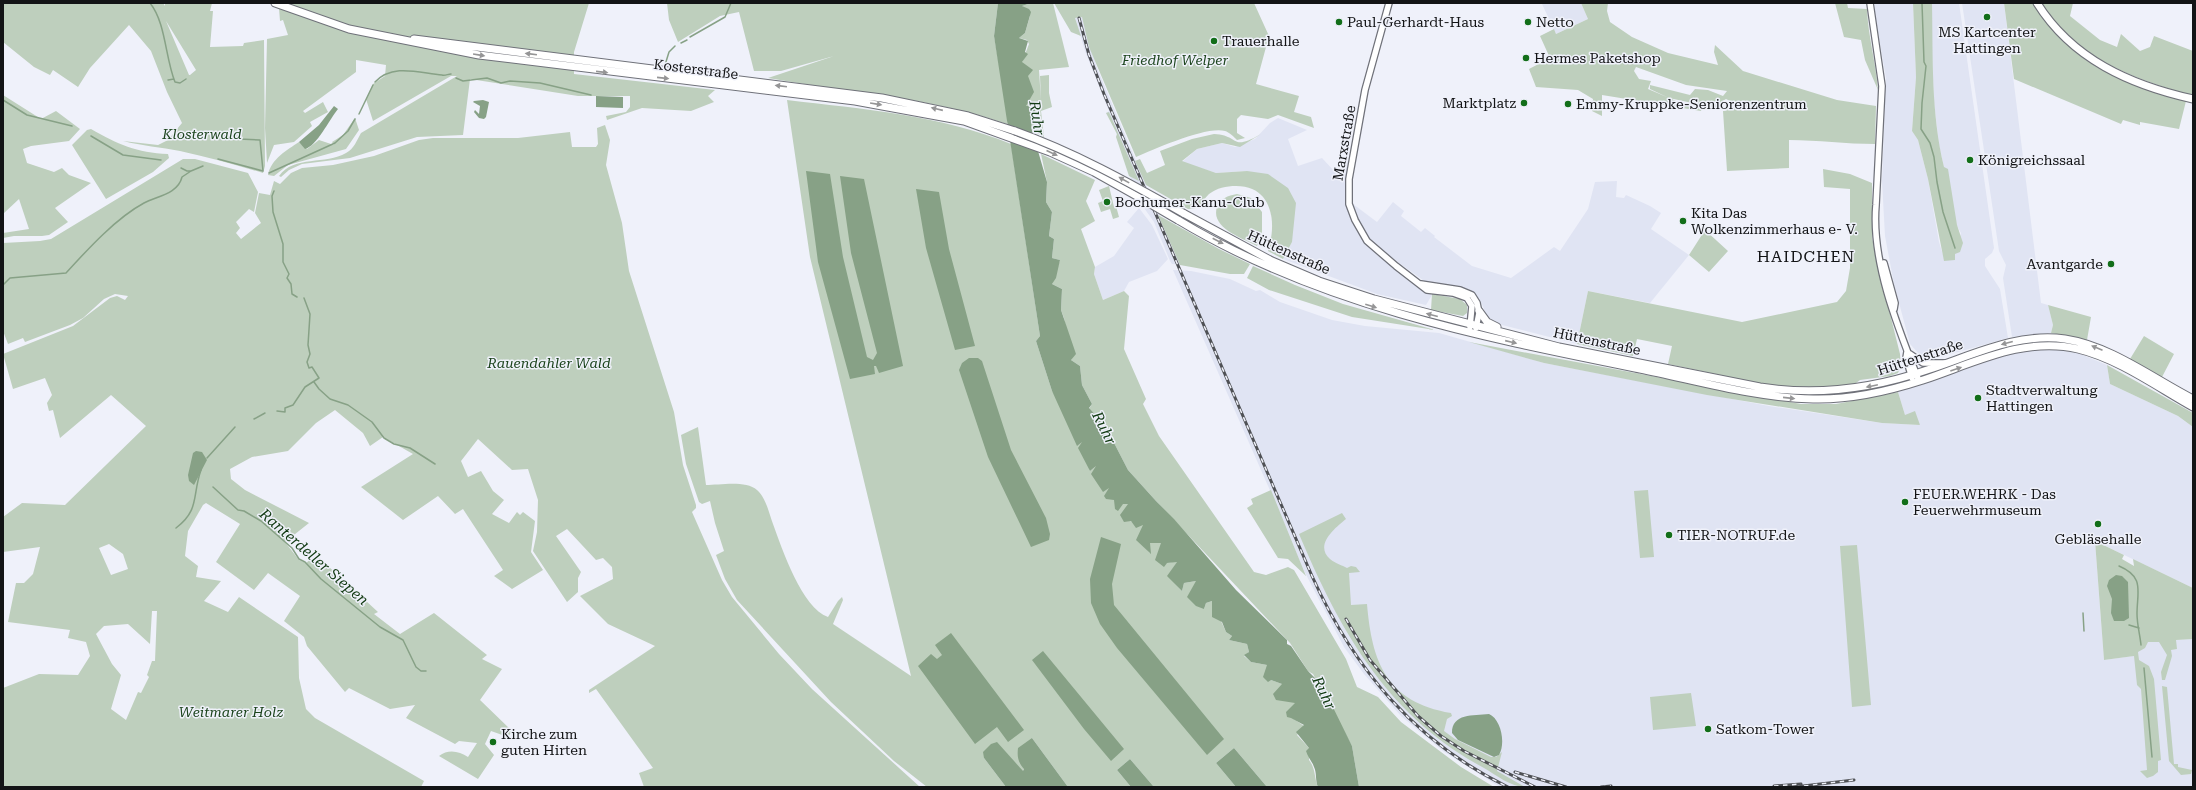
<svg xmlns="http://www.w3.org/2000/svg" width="2196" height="790" font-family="'Roboto Serif',serif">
  <rect width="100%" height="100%" fill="#eff1fa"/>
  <!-- built -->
  <path fill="#e0e4f3" d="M 1581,3 L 1588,19 L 1556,34 L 1542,4 Z
    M 1875,3 L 1913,3 L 1916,77 L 1912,131 L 1918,140 L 1928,179 L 1939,242 L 1945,261 L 1955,254 L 1961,233 L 1957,226 L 1939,145 L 1934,102 L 1931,32 L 1932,3 L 1959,3 L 1994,248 L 1992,253 L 1985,259 L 1985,266 L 2000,289 L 2008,338 L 1933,359 L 1920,355 L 1910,344 L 1894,284 L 1885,236 L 1882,181 L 1886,78 L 1875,15 Z
    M 1962,3 L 2004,3 L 2041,303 L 2048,305 L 2053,325 L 2051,333 L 2012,337 L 2003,278 L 2006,265 L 1999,251 Z
    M 1082,17 L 1097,68 L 1162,223 L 1186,265 L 1172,264 L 1170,261 L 1154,222 L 1137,198 L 1113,123 L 1106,113 L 1109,111 L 1085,51 L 1075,18 Z
    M 1278,118 L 1307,130 L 1288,139 L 1298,166 L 1322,158 L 1335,172 L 1348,160 L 1345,189 L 1349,213 L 1356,230 L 1365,244 L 1377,255 L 1432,295 L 1426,305 L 1377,294 L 1283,259 L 1292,242 L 1247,171 L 1216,173 L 1182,162 L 1197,149 L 1222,143 L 1235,147 L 1255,139 L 1270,123 Z
    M 1617,181 L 1616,197 L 1624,198 L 1626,195 L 1650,206 L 1661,213 L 1651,229 L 1689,255 L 1650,303 L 1588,291 L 1577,344 L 1494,323 L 1486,315 L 1482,304 L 1472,291 L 1460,286 L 1427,283 L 1395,260 L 1369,240 L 1360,227 L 1353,213 L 1353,204 L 1377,222 L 1393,202 L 1404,211 L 1401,216 L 1421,232 L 1425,228 L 1435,236 L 1434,237 L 1472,266 L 1511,278 L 1554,247 L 1560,251 L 1588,209 L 1595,182 Z
    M 1139,208 L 1152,225 L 1168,259 L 1157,271 L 1129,282 L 1124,291 L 1103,300 L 1094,274 L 1095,267 L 1114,256 L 1134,228 L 1127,222 Z
    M 1173,270 L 1191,271 L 1230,279 L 1256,291 L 1260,290 L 1280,302 L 1332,320 L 1365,326 L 1439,333 L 1544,363 L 1769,406 L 1882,423 L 1920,425 L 1905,415 L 1898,392 L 2009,354 L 2036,348 L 2056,350 L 2078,353 L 2107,365 L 2110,384 L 2178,416 L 2193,427 L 2193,588 L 2095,541 L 2104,660 L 2133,656 L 2146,641 L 2193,639 L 2193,787 L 1501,787 L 1495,784 L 1443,751 L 1401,716 L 1364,674 L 1344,647 L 1302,567 L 1287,529 Z"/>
  <!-- green -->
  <path fill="#becfbd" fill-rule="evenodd" d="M 3,3 L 163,3 L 165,6 L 165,3 L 212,3 L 210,11 L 213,11 L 210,47 L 243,46 L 244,43 L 264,40 L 265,166 L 263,173 C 236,165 208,157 180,151 C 161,147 142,146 123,141 L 158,145 L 168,140 L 182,123 L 167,92 L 151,51 L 129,25 L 90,68 L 78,87 L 53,70 L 50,75 L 34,67 L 3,42 ZM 166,21 L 196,70 L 190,75 L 189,75 Z
    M 282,3 L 589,3 L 574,52 L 574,74 L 715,90 L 708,96 L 714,102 L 691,111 L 642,108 L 607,120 L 606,116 L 626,112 L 630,107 L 630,96 L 578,96 L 470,79 L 463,135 L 417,137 L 350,158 L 302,164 L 289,170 L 281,177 L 279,176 C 294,155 326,165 346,153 C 354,149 357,140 361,133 L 457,76 L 451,76 L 373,121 L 366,99 L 373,84 L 385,76 L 386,65 L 356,60 L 356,72 L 303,111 L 305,113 L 323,102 L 328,112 L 310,122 L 312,126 L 294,142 L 274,145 L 267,163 L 265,128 L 267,39 L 288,35 L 283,20 L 280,21 L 279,8 Z
    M 667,3 L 998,3 L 994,36 L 1008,116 L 1007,124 C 929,97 848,92 768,78 L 834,56 L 781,71 L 754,71 L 739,12 L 720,16 L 678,42 L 669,20 Z
    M 1031,3 L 1053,3 L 1069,67 L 1039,70 L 1041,101 L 1040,76 L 1049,75 L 1049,93 L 1052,107 L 1041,111 L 1044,137 L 1033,131 L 1031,127 L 1036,107 L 1026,107 L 1022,62 L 1029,44 L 1027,40 L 1019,38 L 1025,33 L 1030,16 L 1022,6 Z
    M 1054,3 L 1254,3 L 1269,36 L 1256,84 L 1299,96 L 1294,112 L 1311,117 L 1314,128 L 1278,115 L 1268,119 L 1241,115 L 1237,119 L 1237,133 L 1245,138 L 1237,140 C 1234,137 1229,132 1225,131 C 1206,126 1155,149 1136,157 L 1089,47 L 1082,17 L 1075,18 L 1081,36 L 1071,32 Z
    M 1581,3 L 1608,3 L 1607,11 L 1610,22 L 1632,37 L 1668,53 L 1718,65 L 1714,52 L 1715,45 L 1743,71 L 1837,100 L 1876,106 L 1875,144 C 1846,144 1818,140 1789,140 L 1789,168 L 1727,171 L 1723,111 L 1728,111 L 1724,110 L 1724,108 L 1730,106 L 1743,111 L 1746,109 L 1726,99 L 1721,102 L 1720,109 L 1669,98 L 1650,89 L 1650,85 L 1690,95 L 1695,89 L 1708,90 L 1723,96 L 1727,91 L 1686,85 L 1636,67 L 1634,71 L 1639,79 L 1651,81 L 1648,89 L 1695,109 L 1703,106 L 1701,111 L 1602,95 L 1602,116 L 1592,111 L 1593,99 L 1578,90 L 1536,87 L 1529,69 L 1550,58 L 1540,36 L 1554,29 L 1556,34 L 1588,19 Z
    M 1835,3 L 1847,3 L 1848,8 L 1867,9 C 1868,36 1876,63 1878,90 L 1865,60 L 1861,40 L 1844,37 Z
    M 1913,3 L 1932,3 C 1933,58 1931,113 1944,167 L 1948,169 L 1957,225 L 1963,243 L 1960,252 L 1955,254 L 1955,260 L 1944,261 L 1928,179 L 1918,140 L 1912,131 L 1916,77 Z
    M 2004,3 L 2035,3 C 2044,15 2053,28 2063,40 C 2094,74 2143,89 2186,101 L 2179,129 L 2140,122 L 2140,125 L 2123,120 L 2121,124 L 2014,79 Z
    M 2041,3 L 2073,3 L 2070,16 L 2100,40 L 2117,47 L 2121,34 L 2140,51 L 2150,47 L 2154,36 L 2193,51 L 2193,96 C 2127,76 2082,61 2041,3 Z
    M 3,95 L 41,119 L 56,111 L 80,129 L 69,141 L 31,146 L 23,149 L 27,163 L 54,172 L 62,168 L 69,175 L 91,183 L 55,208 L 68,222 L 49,235 L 42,236 L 14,236 L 3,238 L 3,233 L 29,229 L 19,199 L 3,214 Z
    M 787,100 C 862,109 941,115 1011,144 L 1040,336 L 1036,341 L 1052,391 L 1082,441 L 1090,471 L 1097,465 L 1110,487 L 1114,500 L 1123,504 L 1128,504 L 1130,521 L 1144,524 L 1140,542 L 1150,553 L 1150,543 L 1161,543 L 1167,563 L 1178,561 L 1168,576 L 1182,591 L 1184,583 L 1196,581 L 1204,609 L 1206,603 L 1212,601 L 1226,632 L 1232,636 L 1229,640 L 1247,644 L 1249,652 L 1244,656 L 1251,662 L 1267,665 L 1271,680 L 1282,684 L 1296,703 L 1291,717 L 1304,726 L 1297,735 L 1309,748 L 1309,760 C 1316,769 1314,778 1318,787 L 1267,787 L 1234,748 L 1216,763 L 1236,787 L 1154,787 L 1130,759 L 1117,770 L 1131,787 L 1068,787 L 1032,738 L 1023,772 L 997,743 L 984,758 L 1006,787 L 927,787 L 894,761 L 831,702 L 737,600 L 725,579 L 716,555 L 724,551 L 715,523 L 710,501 L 702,504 L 699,502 L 686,464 L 681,435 L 698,427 L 706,485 C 720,485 746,480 757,490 C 766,498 769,513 773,524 C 782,549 802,608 828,617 L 838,601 L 842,597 L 843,600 L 833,624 L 911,676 L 810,257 Z
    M 1109,112 L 1139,181 L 1129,176 L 1116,137 L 1117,134 L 1106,113 Z
    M 355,118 L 359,130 L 346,149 L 288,165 L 274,176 L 268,175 C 271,159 287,150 299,142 L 307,149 L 319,140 L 334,145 L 332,142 L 343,135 Z
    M 605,125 L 610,140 L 606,165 L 622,223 L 629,271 L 674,412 L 683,465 L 696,505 L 696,508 L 692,512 L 722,580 L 732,597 L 779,654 L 812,689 L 920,787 L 644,787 L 639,773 L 653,768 L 596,689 L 589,693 L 589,690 L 655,646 L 608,624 L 580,596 L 613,579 L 612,567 L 603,558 L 596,560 L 567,529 L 556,536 L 581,572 L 578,578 L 578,592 L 567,602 L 533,551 L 537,532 L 538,500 L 528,469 L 512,470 L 478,439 L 461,461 L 468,477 L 481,471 L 493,491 L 504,500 L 492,514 L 509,523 L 517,512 L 520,515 L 523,512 L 535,521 L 531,552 L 543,570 L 512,589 L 494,576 L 503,570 L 463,509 L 455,514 L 438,496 L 403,520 L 361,487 L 413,454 L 383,437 L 370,446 L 363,433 L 335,410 L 316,423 L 288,451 L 252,457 L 230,469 L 231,479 L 245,490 L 309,523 L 285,542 L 299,560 L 306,563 L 316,555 L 378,612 L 374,614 L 400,634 L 434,613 L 487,655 L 482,659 L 502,669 L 480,700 L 512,731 L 508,737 L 491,731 L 485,744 L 494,755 L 478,779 L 439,756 C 448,749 459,751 468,757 L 477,743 L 459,741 L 455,744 L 406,718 L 415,705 L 390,709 L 349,688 L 345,692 L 307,646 L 304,637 L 284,621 L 300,596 L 268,573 L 254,590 L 216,562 L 240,524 L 206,503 L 203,505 L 188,531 L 185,556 L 198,566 L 196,577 L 221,581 L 204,601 L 228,612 L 239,597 L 298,637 L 299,678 L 306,709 L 315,718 L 424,781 L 421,787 L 3,787 L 3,688 L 39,674 L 78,675 L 90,656 L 86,642 L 68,638 L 70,630 L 8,622 L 16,583 L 24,583 L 33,574 L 40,547 L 3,552 L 3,517 L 22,503 L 65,505 L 146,426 L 111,395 L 60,438 L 53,410 L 49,411 L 47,403 L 52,395 L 45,378 L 13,389 L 3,354 L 73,326 L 110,298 L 117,296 L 125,300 L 128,296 L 115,294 L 104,299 L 83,318 L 70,325 L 25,342 L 23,338 L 8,344 L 3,331 L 3,243 L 40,241 L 51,239 L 183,159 L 195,159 L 248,173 L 258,192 L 254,212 L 249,209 L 236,222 L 240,228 L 236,233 L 241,239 L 261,223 L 255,213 L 259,193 L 270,195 L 274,181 L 280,184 L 291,173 L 302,168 L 333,165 L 374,156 L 419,140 L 433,138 L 518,138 L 570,132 L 572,147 L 596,147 L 598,144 L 597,128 ZM 109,544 L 123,554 L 128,569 L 111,575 L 99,548 ZM 152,611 L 157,611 L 155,661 L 152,661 L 147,675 L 149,677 L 141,693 L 138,692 L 126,720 L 111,709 L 121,675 L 112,664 L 96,634 L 104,626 L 128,624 L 150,644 Z
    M 91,129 C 117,144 137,153 168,154 L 169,158 L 153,172 L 106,199 L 72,145 L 87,130 Z
    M 1214,134 C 1240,135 1230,152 1261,134 L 1240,147 L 1222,143 L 1197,149 L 1182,161 L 1216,173 L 1247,171 L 1268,174 L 1288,188 L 1296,203 L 1292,242 L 1283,259 L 1268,251 C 1277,223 1273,186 1236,186 C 1226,186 1217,188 1209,194 C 1205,198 1201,204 1197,208 L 1188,209 L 1146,185 L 1135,161 L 1140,159 L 1147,173 L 1165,165 L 1160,151 L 1192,139 Z
    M 1041,154 L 1095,180 L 1086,201 L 1095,221 L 1081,229 L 1095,267 L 1094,274 L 1103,300 L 1124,291 L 1129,296 L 1124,349 L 1146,399 L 1143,404 L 1159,436 L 1254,572 L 1266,575 L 1288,567 L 1294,570 L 1346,659 L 1357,687 L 1378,697 L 1401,722 L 1461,767 L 1494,787 L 1359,787 L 1352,746 L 1313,674 L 1308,671 L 1290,643 L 1156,501 L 1128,470 L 1112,439 L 1107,433 L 1101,431 L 1101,421 L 1089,409 L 1092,404 L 1082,385 L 1080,366 L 1071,360 L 1072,357 L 1064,318 L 1061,310 L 1062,289 L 1052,284 L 1060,260 L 1052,258 L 1054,239 L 1049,236 L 1052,212 L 1046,202 L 1047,182 Z
    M 1823,169 L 1850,174 L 1872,183 L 1872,237 L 1876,258 L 1900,354 L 1901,366 L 1898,373 L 1890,376 L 1860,380 L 1852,386 L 1836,388 L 1772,386 L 1668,364 L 1672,346 L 1637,339 L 1633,356 L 1577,344 L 1588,291 L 1742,322 L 1837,302 L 1846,291 L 1850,268 L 1850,189 L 1824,187 Z
    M 1109,186 L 1114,207 L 1116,206 L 1119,217 L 1113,219 L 1110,209 L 1101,212 L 1098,203 L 1103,201 L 1099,190 Z
    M 1237,194 L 1251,198 L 1262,212 L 1262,232 L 1257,246 C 1243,238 1210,228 1217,207 C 1220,198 1228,196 1237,194 Z
    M 1158,215 L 1219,249 L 1250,264 L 1244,274 L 1230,274 L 1180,265 Z
    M 1705,230 L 1728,251 L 1709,272 L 1689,255 Z
    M 1253,266 L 1295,285 L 1343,304 L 1435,330 L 1352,317 L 1269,290 L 1247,278 Z
    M 1432,294 L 1460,299 L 1467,305 L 1467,313 L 1463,316 L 1431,310 Z
    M 2048,305 L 2091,317 L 2087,340 L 2051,333 L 2053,325 Z
    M 2144,336 L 2174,354 L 2162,377 L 2130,359 Z
    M 1469,342 L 1801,404 L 1836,404 L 1898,392 L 1905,415 L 1915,411 L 1920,425 L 1882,423 L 1707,395 L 1544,363 Z
    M 2107,365 L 2193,413 L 2193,427 L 2178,416 L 2110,384 Z
    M 1271,490 L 1306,576 L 1288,559 L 1278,558 L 1247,508 L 1253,504 L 1251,499 Z
    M 1648,490 L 1654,557 L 1640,558 L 1634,491 Z
    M 1342,513 L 1346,519 C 1335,528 1314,545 1330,559 C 1336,564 1342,565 1347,568 L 1351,566 L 1356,567 L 1360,572 L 1349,573 L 1351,605 L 1367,604 C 1372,662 1386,702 1451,713 L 1452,716 L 1447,719 L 1444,731 L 1455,739 L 1491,757 L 1496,757 L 1502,752 L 1497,771 L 1525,787 C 1511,787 1496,775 1484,768 C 1387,716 1340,631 1299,534 Z
    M 2095,541 L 2124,555 L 2122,559 L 2134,566 L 2133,559 L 2193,588 L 2193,639 L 2176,640 L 2177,649 L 2171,650 L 2172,656 L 2165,680 L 2162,680 L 2161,672 L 2167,655 L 2159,642 L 2148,642 L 2145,648 L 2138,652 L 2139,660 L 2149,666 L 2154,679 L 2161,760 L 2158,761 L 2158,772 L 2153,776 L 2147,778 L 2140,771 L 2147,770 L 2141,689 L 2137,685 L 2134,656 L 2104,660 Z
    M 1857,545 L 1871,705 L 1852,707 L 1840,546 Z
    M 2162,686 L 2167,687 L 2174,764 L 2178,764 L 2178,767 L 2192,770 L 2191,774 L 2181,775 L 2169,761 Z
    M 1691,693 L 1696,726 L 1653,730 L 1650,697 Z"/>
  <!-- water -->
  <path fill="#87a186" d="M 998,3 L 1031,3 L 1022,6 L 1029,9 L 1031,12 L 1025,33 L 1019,38 L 1028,41 L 1025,52 L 1028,54 L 1022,62 L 1033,70 L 1028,76 L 1034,92 L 1026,106 L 1036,106 L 1031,127 L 1047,182 L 1046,202 L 1052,212 L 1049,236 L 1054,239 L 1052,258 L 1060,260 L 1056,278 L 1052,284 L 1062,289 L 1061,310 L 1076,354 L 1071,360 L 1080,366 L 1082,385 L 1092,404 L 1089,408 L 1101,421 L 1100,430 L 1112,439 L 1128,470 L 1156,501 L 1174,519 L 1236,590 L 1287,640 L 1287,644 L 1291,646 L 1308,671 L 1322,685 L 1352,746 L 1359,787 L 1318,787 C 1315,780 1317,773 1314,767 C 1312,761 1308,758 1306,751 L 1309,748 L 1296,732 L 1304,725 L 1291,718 L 1287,717 L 1286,712 L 1295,703 L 1276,700 L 1273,694 L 1282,684 L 1271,680 L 1268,682 L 1263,677 L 1267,665 L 1251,662 L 1244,655 L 1249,652 L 1247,644 L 1229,640 L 1232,636 L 1226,632 L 1222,622 L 1212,617 L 1212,601 L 1206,603 L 1204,609 L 1196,606 L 1187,597 L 1196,581 L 1184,583 L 1182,591 L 1167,576 L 1177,562 L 1167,563 L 1164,567 L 1155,560 L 1161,543 L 1150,543 L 1151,554 L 1136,540 L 1143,525 L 1136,528 L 1131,521 L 1124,522 L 1120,515 L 1128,504 L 1123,504 L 1118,511 L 1115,509 L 1114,500 L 1106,499 L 1104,496 L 1109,488 L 1103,492 L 1091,474 L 1096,466 L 1090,471 L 1078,448 L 1082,442 L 1077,446 L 1052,391 L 1036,341 L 1040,336 L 994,36 Z
    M 596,96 L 623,97 L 623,108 L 596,107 Z
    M 483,100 L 489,102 L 486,117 L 484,119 L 479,118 L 474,112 L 475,110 L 479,114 L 480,106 L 473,102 L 474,101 Z
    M 334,106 L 338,109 C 329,120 317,146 305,149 L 299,142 L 319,125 Z
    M 806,171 L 830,174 L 843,257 L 867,357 L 873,360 L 877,353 L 851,253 L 840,176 L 864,179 L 903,366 L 879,373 L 876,366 L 874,366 L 875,374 L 850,379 L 818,262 Z
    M 916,189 L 939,192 L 949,249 L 975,346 L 955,350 L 926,248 Z
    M 969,358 L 978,358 L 982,361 L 1011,450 L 1046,518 L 1050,534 L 1049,540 L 1031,547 L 988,457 L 959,370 L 962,363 Z
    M 196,451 L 202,452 L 207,460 L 194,485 L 189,481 L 188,475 L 193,453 Z
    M 1101,537 L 1121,544 L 1112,584 L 1114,605 L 1224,739 L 1207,755 L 1117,648 L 1100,624 L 1091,603 L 1090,579 Z
    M 2116,575 L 2122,576 L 2128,582 L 2129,618 L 2124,621 L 2114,621 L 2111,613 L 2112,599 L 2107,586 L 2109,580 Z
    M 951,633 L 1024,730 L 1008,742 L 997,727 L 975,744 L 918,666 L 931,654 L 937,659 L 942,655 L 935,645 Z
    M 1043,651 L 1124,749 L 1111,761 L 1084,729 L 1032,660 Z
    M 1489,714 C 1501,719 1506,743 1499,755 L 1494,757 L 1458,740 L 1452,733 C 1452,713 1473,716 1489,714 Z
    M 1032,738 L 1068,787 L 1006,787 L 984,758 L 983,752 L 991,744 L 997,742 L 1023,771 L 1024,769 C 1018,762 1017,757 1018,748 Z
    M 1234,748 L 1267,787 L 1236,787 L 1216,763 Z
    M 1130,759 L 1154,787 L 1131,787 L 1117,770 Z"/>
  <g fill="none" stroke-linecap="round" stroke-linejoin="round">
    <!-- stream -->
    <path stroke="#87a186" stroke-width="1.5" d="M 150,3 C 166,23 165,57 175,82 L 180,83 L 186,79
      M 1922,3 L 1924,62 L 1926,66 L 1922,103 L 1921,129 L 1930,143 L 1934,157 L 1937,182 L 1943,212 L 1955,248
      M 690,37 L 725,17 L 731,3
      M 681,43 L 687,40
      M 665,65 L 669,52 L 675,46
      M 456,78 L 463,81 L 487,78 L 501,83 L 510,81 L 540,83 L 591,95
      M 168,80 L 174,79
      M 375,82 C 393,63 419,73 442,75 C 445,76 448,74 451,74
      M 3,100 L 27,115 L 72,126
      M 359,114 L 373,85
      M 219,135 L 239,139 L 260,140 L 263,171
      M 91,136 L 123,155 L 161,160
      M 218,159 L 263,171
      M 181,168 L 187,171 L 191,171
      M 269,173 L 335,143 L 348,131 L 355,119
      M 274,191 L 272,196 L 273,212 L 283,244 L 283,262 L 289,274 L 287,278 L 291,284 L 292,294 L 297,297
      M 3,285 L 10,278 L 66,273 C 87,250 116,218 144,203 C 157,196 178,194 182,177 L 191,171 L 203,166
      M 314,382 L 319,389 L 330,399 L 348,405 L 372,422 L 384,438 L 394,444 L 410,448 L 435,464
      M 277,411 L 285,412 L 285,408 L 293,405 L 305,387 L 319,378 L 312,367 L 309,368 L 307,362 L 310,354 L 308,345 L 310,314 L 304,298
      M 254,419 L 265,413
      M 207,458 L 235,427
      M 213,487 L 238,510 L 244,511 L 261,521 L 292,548 L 299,559 L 305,562 L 321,579 L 380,627 L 403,640 L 416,667 L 421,671 L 426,671
      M 176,528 C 200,510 192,495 201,470
      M 2119,566 C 2145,577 2137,591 2137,614 C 2137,624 2140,635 2141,645
      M 2083,613 L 2084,631
      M 2129,625 L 2139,628
      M 2144,668 L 2152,757"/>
    <defs>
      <path id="minor" d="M 1389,3 L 1365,90 L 1349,179 L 1349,204 L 1355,220 L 1367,241 L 1396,266 L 1427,290 L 1453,293 L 1467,298 L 1472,306 L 1470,327
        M 1870,3 L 1882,86 L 1876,205 C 1871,262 1898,328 1919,381
        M 1884,263 L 1895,303 L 1894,309
        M 1421,284 L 1460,290 L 1472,295 L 1477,303 L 1479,313 L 1476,328
        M 1907,352 L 1906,358 L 1912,378
        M 1910,354 L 1923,363 L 1945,363"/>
      <path id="major" d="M 275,3 L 349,29 L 479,55 L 855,101 L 964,121 L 1050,152 L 1094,172 L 1142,199
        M 2037,3 C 2072,59 2130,85 2193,99
        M 414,39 L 882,98 L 968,116 L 1015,131
        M 1183,213 L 1272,261 L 1319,281 L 1374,299 L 1559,347 L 1760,387 C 1818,396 1872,389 1927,370 C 1971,356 2017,332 2065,339 C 2111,346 2152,378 2193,399
        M 1178,220 C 1319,305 1481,337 1640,369 C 1695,380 1756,398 1813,399 C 1850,400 1889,391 1923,380 C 1974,363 2025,336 2078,349 C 2119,359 2157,387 2193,407
        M 1479,311 L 1487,322 L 1497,327"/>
    </defs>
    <!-- minor casing -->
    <use href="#minor" stroke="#6f7179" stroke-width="8"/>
    <!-- major casing -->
    <use href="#major" stroke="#6f7179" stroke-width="9"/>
    <!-- minor -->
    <use href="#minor" stroke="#fff" stroke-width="5.5"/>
    <!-- major -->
    <use href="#major" stroke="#fff" stroke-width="7"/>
    <defs>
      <path id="rail" d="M 1079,18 L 1089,55 L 1104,94 L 1312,576 C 1354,669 1415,742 1508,787
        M 1346,619 L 1370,660 L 1418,716 L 1441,736 L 1464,751 L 1535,787
        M 1515,772 L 1566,787
        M 1774,786 L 1801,784
        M 1601,787 L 1611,786
        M 1795,787 L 1854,780"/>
    </defs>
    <!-- rail casing -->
    <use href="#rail" stroke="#4f5155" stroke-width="3"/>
    <!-- rail -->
    <use href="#rail" stroke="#eff1fa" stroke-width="1.5" stroke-dasharray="4.5" stroke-linecap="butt"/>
    <defs>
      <path id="major-bridge" d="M 1015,131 C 1074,152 1128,182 1183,213
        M 1142,199 L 1178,220"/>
    </defs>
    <!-- major-bridge casing -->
    <use href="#major-bridge" stroke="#6f7179" stroke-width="9" stroke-linecap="butt"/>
    <!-- major-bridge -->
    <use href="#major-bridge" stroke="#fff" stroke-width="7"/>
  </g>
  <!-- one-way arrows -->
  <defs><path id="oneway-solid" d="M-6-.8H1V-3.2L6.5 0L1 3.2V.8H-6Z"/></defs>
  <g fill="#959596">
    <use href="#oneway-solid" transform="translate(531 54) rotate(-173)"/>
    <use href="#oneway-solid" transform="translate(479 55) rotate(9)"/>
    <use href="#oneway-solid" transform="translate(602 72) rotate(6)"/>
    <use href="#oneway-solid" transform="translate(663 78) rotate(6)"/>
    <use href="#oneway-solid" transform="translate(781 86) rotate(-173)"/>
    <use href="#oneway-solid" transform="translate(876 104) rotate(9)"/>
    <use href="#oneway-solid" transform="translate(937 109) rotate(-167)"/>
    <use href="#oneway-solid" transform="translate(1052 153) rotate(24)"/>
    <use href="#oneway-solid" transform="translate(1124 180) rotate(-151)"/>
    <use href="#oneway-solid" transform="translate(1218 241) rotate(27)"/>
    <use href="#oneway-solid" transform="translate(1371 306) rotate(17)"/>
    <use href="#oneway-solid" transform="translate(1432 315) rotate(-165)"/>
    <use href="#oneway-solid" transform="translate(1511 342) rotate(13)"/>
    <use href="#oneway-solid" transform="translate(2007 343) rotate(165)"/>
    <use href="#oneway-solid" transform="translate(2097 348) rotate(-157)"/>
    <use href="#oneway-solid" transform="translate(1956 369) rotate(-19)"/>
    <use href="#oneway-solid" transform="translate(1872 386) rotate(168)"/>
    <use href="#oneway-solid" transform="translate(1789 398) rotate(6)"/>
  </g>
  <!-- markers -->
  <g fill="#126e19" stroke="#eff1fa" stroke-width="1.5">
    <circle cx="1987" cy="17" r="4"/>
    <circle cx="1339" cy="22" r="4"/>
    <circle cx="1528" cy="22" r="4"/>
    <circle cx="1214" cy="41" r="4"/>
    <circle cx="1526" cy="58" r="4"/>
    <circle cx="1524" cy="103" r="4"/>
    <circle cx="1568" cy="104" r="4"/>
    <circle cx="1970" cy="160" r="4"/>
    <circle cx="1107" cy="202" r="4"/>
    <circle cx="1683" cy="221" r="4"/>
    <circle cx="2111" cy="264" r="4"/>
    <circle cx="1978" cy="398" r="4"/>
    <circle cx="1905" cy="502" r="4"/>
    <circle cx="2098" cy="524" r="4"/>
    <circle cx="1669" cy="535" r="4"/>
    <circle cx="1708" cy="729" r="4"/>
    <circle cx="493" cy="742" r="4"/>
  </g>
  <g text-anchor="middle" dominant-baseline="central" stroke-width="3" stroke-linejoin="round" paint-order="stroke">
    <!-- poi labels -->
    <g font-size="14" fill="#131416" stroke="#eff1fa" text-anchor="start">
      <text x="1347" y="22">Paul-Gerhardt-Haus</text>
      <text x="1536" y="22">Netto</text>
      <text x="1987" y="32" text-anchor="middle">MS Kartcenter<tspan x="1987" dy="16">Hattingen</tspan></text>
      <text x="1222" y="41">Trauerhalle</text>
      <text x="1534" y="58">Hermes Paketshop</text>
      <text x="1516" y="103" text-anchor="end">Marktplatz</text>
      <text x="1576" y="104">Emmy-Kruppke-Seniorenzentrum</text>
      <text x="1978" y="160">Königreichssaal</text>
      <text x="1115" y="202">Bochumer-Kanu-Club</text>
      <text x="1691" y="213">Kita Das<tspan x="1691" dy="16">Wolkenzimmerhaus e- V.</tspan></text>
      <text x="2103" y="264" text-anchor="end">Avantgarde</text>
      <text x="1986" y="390">Stadtverwaltung<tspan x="1986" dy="16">Hattingen</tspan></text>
      <text x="1913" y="494">FEUER.WEHRK - Das<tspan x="1913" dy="16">Feuerwehrmuseum</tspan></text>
      <text x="1677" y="535">TIER-NOTRUF.de</text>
      <text x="2098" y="539" text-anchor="middle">Gebläsehalle</text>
      <text x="1716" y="729">Satkom-Tower</text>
      <text x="501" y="734">Kirche zum<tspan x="501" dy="16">guten Hirten</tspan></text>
    </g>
    <!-- park labels -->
    <g font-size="14" font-style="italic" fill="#1c441d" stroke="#eff1fa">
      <text x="1175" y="60">Friedhof Welper</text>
      <text x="202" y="134">Klosterwald</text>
      <text x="549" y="363">Rauendahler Wald</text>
      <text x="231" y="712">Weitmarer Holz</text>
    </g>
    <!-- street labels -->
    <g font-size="14" fill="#131416" stroke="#eff1fa">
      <text transform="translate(696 69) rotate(7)">Kosterstraße</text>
      <text transform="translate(1344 143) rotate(-80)">Marxstraße</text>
      <text transform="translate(1289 252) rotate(24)">Hüttenstraße</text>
      <text transform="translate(1597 341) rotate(12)">Hüttenstraße</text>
      <text transform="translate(1920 357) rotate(-18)">Hüttenstraße</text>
    </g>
    <!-- water labels -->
    <g font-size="15" font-style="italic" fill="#113a12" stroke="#eff1fa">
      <text transform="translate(1037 118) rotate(81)">Ruhr</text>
      <text transform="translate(1104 428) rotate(63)">Ruhr</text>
      <text transform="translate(314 557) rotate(41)">Ranterdeller Siepen</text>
      <text transform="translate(1324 693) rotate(64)">Ruhr</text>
    </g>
    <!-- quarter labels -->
    <g font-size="16" letter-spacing="1" fill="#131416" stroke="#eff1fa">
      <text x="1806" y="256">HAIDCHEN</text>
    </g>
  </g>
  <!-- border -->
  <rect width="2196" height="790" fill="none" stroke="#131416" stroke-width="8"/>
</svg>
